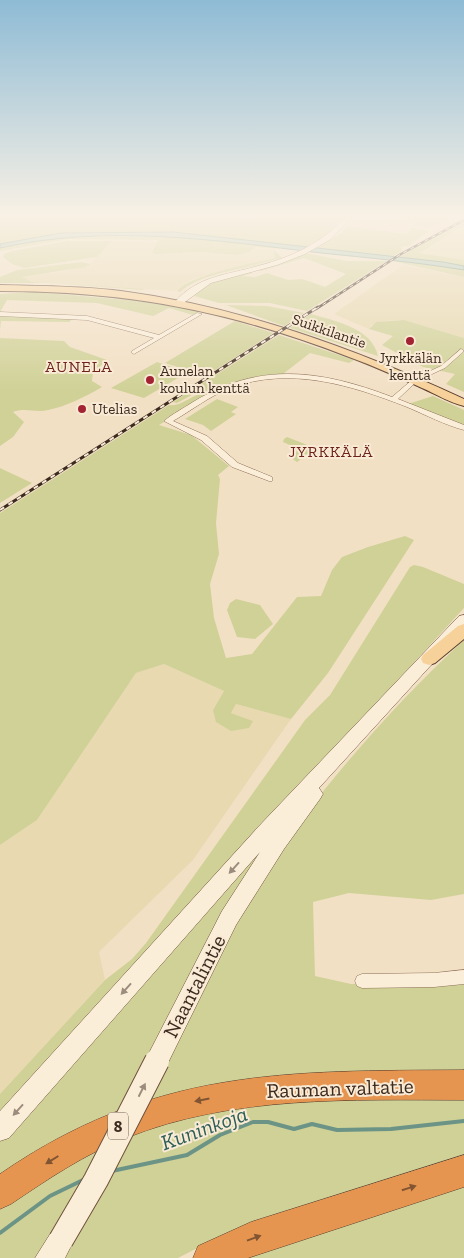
<svg xmlns="http://www.w3.org/2000/svg" width="464" height="1258" font-family="'Zilla Slab',serif">
  <rect width="100%" height="100%" fill="#f2e0c5"/>
  <!-- farmland -->
  <path fill="#e8d9b1" d="M 464,225 L 464,260 L 419,253 L 422,250 Z
    M 112,241 L 155,242 L 157,243 L 152,252 L 169,254 L 203,252 L 236,255 L 254,248 L 274,250 L 276,257 L 192,279 L 175,291 L 32,282 L 21,277 L 67,271 L 90,264 Z
    M 403,265 L 464,277 L 464,338 L 404,320 L 384,321 L 371,325 L 369,329 L 334,314 Z
    M 164,664 L 224,691 L 213,710 L 253,721 L 231,713 L 236,704 L 291,719 L 193,860 L 99,952 L 105,980 L 0,1094 L 0,845 L 37,820 L 136,673 Z"/>
  <!-- green -->
  <path fill="#d0d197" d="M 0,216 L 343,216 L 330,233 L 305,247 L 163,232 L 61,233 L 0,244 Z
    M 382,216 L 456,216 L 430,227 L 413,226 L 416,221 Z
    M 464,222 L 464,225 L 419,253 L 464,260 L 464,266 L 400,257 L 434,236 Z
    M 348,226 L 407,234 L 412,227 L 429,231 L 408,246 L 401,247 L 402,251 L 394,256 L 316,248 L 338,235 Z
    M 151,236 L 205,238 L 300,250 L 255,247 L 249,252 L 236,255 L 203,252 L 155,254 L 152,252 L 158,240 L 69,239 L 0,251 L 0,248 L 55,238 Z
    M 68,241 L 112,241 L 97,257 L 24,268 L 12,264 L 3,257 L 4,254 L 12,251 Z
    M 274,250 L 282,258 L 232,270 L 282,259 C 251,269 203,271 180,292 L 177,291 C 189,276 245,265 275,258 Z
    M 305,253 L 347,261 L 387,261 L 307,311 L 270,303 L 219,303 L 194,296 L 209,284 L 250,271 L 253,273 L 242,276 L 255,277 L 267,273 L 288,280 L 302,279 L 325,287 L 346,274 L 304,258 L 261,271 L 257,269 Z
    M 395,259 L 464,270 L 464,277 L 392,261 Z
    M 82,262 L 90,264 L 85,267 L 22,277 L 32,282 L 144,289 L 143,290 L 50,283 L 0,283 L 0,277 L 17,270 Z
    M 37,292 L 137,301 L 200,311 L 193,315 L 169,308 L 153,316 L 97,303 L 7,300 L 0,312 L 0,294 Z
    M 226,305 L 267,306 L 304,313 L 284,326 Z
    M 311,314 C 335,321 372,328 378,356 L 290,328 Z
    M 0,316 L 74,318 L 69,322 L 1,321 L 0,330 Z
    M 404,320 L 464,338 L 464,392 L 446,384 L 455,374 L 423,367 L 382,345 L 393,336 L 369,329 L 376,322 Z
    M 235,321 L 273,333 L 206,376 L 165,363 Z
    M 279,335 L 354,360 L 349,363 L 310,353 L 283,374 L 232,382 L 213,392 L 199,391 L 177,403 L 173,402 Z
    M 0,338 L 64,341 L 70,347 L 107,360 L 93,373 L 92,381 L 102,387 C 85,397 67,406 48,410 C 36,413 25,407 13,412 L 24,422 L 13,437 L 0,446 Z
    M 157,362 L 188,372 L 144,398 L 111,388 Z
    M 205,393 L 209,394 L 159,425 L 191,435 L 229,466 L 218,475 L 220,479 L 216,523 L 219,554 L 210,584 L 214,618 L 226,658 L 252,654 L 297,597 L 321,596 L 332,570 L 342,557 L 368,547 L 405,536 L 414,540 L 328,673 L 291,719 L 236,704 L 231,713 L 253,721 L 249,728 L 231,731 L 216,722 L 213,710 L 224,691 L 164,664 L 136,673 L 37,820 L 0,845 L 0,513 L 169,405 C 182,407 192,394 205,393 Z
    M 433,396 L 464,410 L 464,425 L 408,404 Z
    M 217,399 L 238,407 L 231,412 L 236,414 L 211,431 L 203,425 L 185,419 Z
    M 287,437 L 315,448 L 297,462 L 290,457 L 299,449 L 283,442 L 284,439 Z
    M 0,468 L 32,483 L 0,503 Z
    M 414,565 L 423,567 L 464,584 L 464,608 L 0,1114 L 0,1094 L 105,980 L 132,959 L 146,943 L 305,720 L 330,695 L 410,567 Z
    M 236,599 L 260,605 L 273,624 L 255,639 L 237,637 L 227,610 L 230,603 Z
    M 464,640 L 464,894 L 431,900 L 349,893 L 313,902 L 315,976 L 351,984 L 464,981 L 464,1076 L 149,1104 C 164,1062 184,1024 205,984 C 239,917 276,847 325,789 C 368,736 414,686 464,640 Z
    M 272,837 L 120,1113 L 0,1181 L 0,1138 Z
    M 464,1097 L 464,1159 L 205,1244 L 178,1258 L 58,1258 L 128,1136 L 161,1119 L 251,1102 Z
    M 109,1136 L 37,1258 L 0,1258 L 0,1203 Z
    M 464,1186 L 464,1258 L 241,1258 Z"/>
  <!-- water -->
  <path fill="#a7c5b9" stroke="#6c9486" d="M 173,232 L 443,262 L 464,266 L 464,270 C 416,262 369,258 321,253 C 214,240 107,224 0,248 L 0,244 L 61,233 Z"/>
  <g fill="none" stroke-linecap="round" stroke-linejoin="round">
    <!-- stream -->
    <path stroke="#6c9486" stroke-width="4" d="M 112,1171 L 187,1155 L 220,1135 L 253,1122 L 268,1122 L 294,1129 L 312,1124 L 337,1130 L 391,1129 L 464,1121
      M 0,1233 L 50,1196 L 83,1180"/>
    <defs>
      <path id="minor" d="M 0,312 L 87,316 L 159,335 L 197,313 L 202,314 L 134,354 L 132,353 L 132,351 L 154,338 L 87,320 L 0,316 Z
        M 461,349 L 463,350 L 463,352 L 445,368 L 417,381 L 398,399 L 464,425 L 464,430 C 445,425 426,415 407,407 C 351,385 290,366 230,388 C 210,396 192,410 173,421 L 207,436 L 238,463 L 272,477 L 272,481 L 269,481 L 232,467 L 201,440 L 164,421 C 172,414 184,408 193,402 C 260,361 321,370 392,397 L 413,379 L 441,366 Z
        M 464,970 L 464,984 L 434,987 L 362,988 L 357,986 L 355,981 L 357,976 L 362,974 L 434,973 Z"/>
      <path id="tertiary" d="M 347,216 L 354,216 L 331,239 L 305,254 L 277,265 L 211,283 L 182,304 L 175,302 C 197,276 227,275 258,266 C 292,257 322,243 347,216 Z"/>
      <path id="secondary" d="M 464,615 L 464,629 L 319,788 L 323,794 L 320,799 L 284,849 L 236,925 L 165,1069 L 157,1073 L 149,1069 L 145,1061 L 149,1053 L 222,911 L 260,852 L 9,1138 L 0,1141 L 0,1111 L 260,825 L 459,616 Z
        M 61,1227 L 70,1231 L 74,1240 L 65,1258 L 35,1258 L 52,1231 Z"/>
      <path id="primary" d="M 0,285 C 41,286 81,286 121,291 C 241,307 354,348 464,399 L 464,406 C 450,403 436,394 422,388 C 398,377 374,366 349,357 C 231,311 127,291 0,291 Z
        M 464,624 L 464,639 L 435,663 L 429,665 L 423,663 L 421,659 L 423,655 L 458,626 Z"/>
      <path id="motorway" d="M 464,1070 L 464,1100 C 352,1100 233,1095 126,1138 C 85,1154 48,1179 11,1204 L 0,1209 L 0,1174 C 154,1068 286,1071 464,1070 Z
        M 464,1155 L 464,1187 L 248,1258 L 193,1258 L 198,1246 L 251,1222 Z"/>
    </defs>
    <!-- minor casing -->
    <use href="#minor" stroke="#8e7059" stroke-width="1"/>
    <!-- tertiary casing -->
    <use href="#tertiary" stroke="#8e7059" stroke-width="1"/>
    <!-- secondary casing -->
    <use href="#secondary" stroke="#70513c" stroke-width="1"/>
    <!-- primary casing -->
    <use href="#primary" stroke="#5c3e2d" stroke-width="2"/>
    <!-- motorway casing -->
    <use href="#motorway" stroke="#5c3e2d" stroke-width="1"/>
    <!-- minor -->
    <use href="#minor" fill="#fbeed9" fill-rule="evenodd"/>
    <!-- tertiary -->
    <use href="#tertiary" fill="#fbeed9" fill-rule="evenodd"/>
    <!-- secondary -->
    <use href="#secondary" fill="#fbeed9" fill-rule="evenodd"/>
    <!-- primary -->
    <use href="#primary" fill="#f7d19a" fill-rule="evenodd"/>
    <!-- motorway -->
    <use href="#motorway" fill="#e69550" fill-rule="evenodd"/>
    <defs>
      <path id="rail-far1" d="M 316,309 L 401,254 L 464,220"/>
      <path id="rail" d="M 0,510 L 318,307"/>
    </defs>
    <!-- rail-far1 casing -->
    <use href="#rail-far1" stroke="#3d2a1e" stroke-width="2.5"/>
    <!-- rail casing -->
    <use href="#rail" stroke="#3d2a1e" stroke-width="3"/>
    <!-- rail-far1 -->
    <use href="#rail-far1" stroke="#f8ead5" stroke-width="1" stroke-dasharray="4" stroke-linecap="butt"/>
    <!-- rail -->
    <use href="#rail" stroke="#f8ead5" stroke-width="2" stroke-dasharray="5" stroke-linecap="butt"/>
    <defs>
      <path id="secondary-bridge" d="M 61,1240 L 96,1180 L 157,1061"/>
    </defs>
    <!-- secondary-bridge casing -->
    <use href="#secondary-bridge" stroke="#70513c" stroke-width="26" stroke-linecap="butt"/>
    <!-- secondary-bridge -->
    <use href="#secondary-bridge" stroke="#fbeed9" stroke-width="24"/>
  </g>
  <!-- one-way arrows -->
  <defs><path id="oneway-solid" d="M-6-.8H1V-3.2L6.5 0L1 3.2V.8H-6Z" transform="scale(1.25)"/></defs>
  <g fill="#9c8c7c">
    <use href="#oneway-solid" transform="translate(234 868) rotate(132)"/>
    <use href="#oneway-solid" transform="translate(126 989) rotate(132)"/>
    <use href="#oneway-solid" transform="translate(142 1090) rotate(-63)"/>
    <use href="#oneway-solid" transform="translate(18 1110) rotate(132)"/>
  </g>
  <g fill="#815532">
    <use href="#oneway-solid" transform="translate(202 1100) rotate(169)"/>
    <use href="#oneway-solid" transform="translate(52 1160) rotate(148)"/>
    <use href="#oneway-solid" transform="translate(409 1188) rotate(-17)"/>
    <use href="#oneway-solid" transform="translate(254 1238) rotate(-20)"/>
  </g>
  <!-- sky -->
  <linearGradient id="sky" x2="0" y2="1"><stop stop-color="#8ebbd5"/><stop offset="0.55" stop-color="#f9f1e5"/><stop offset="1" stop-color="#f9f1e5" stop-opacity="0"/></linearGradient>
  <rect width="464" height="392" fill="url(#sky)"/>
  <!-- markers -->
  <g fill="#a22432" stroke="#f8ead5" stroke-width="2">
    <circle cx="410" cy="341" r="5"/>
    <circle cx="150" cy="380" r="5"/>
    <circle cx="82" cy="409" r="5"/>
  </g>
  <g text-anchor="middle" dominant-baseline="central" stroke-width="4" stroke-linejoin="round" paint-order="stroke">
    <!-- far-street labels -->
    <g font-size="15" fill="#3d2a1e" stroke="#f8ead5">
      <text transform="translate(329 331) rotate(19)">Suikkilantie</text>
    </g>
    <!-- far-poi labels -->
    <g font-size="15" fill="#3d2a1e" stroke="#f8ead5" text-anchor="start">
      <text x="410" y="358" text-anchor="middle">Jyrkkälän<tspan x="410" dy="17">kenttä</tspan></text>
      <text x="160" y="371">Aunelan<tspan x="160" dy="17">koulun kenttä</tspan></text>
      <text x="92" y="409">Utelias</text>
    </g>
    <!-- far-neighbourhood labels -->
    <g font-size="16" letter-spacing="1" fill="#6d231a" stroke="#f8ead5">
      <text x="79" y="366">AUNELA</text>
      <text x="331" y="451">JYRKKÄLÄ</text>
    </g>
    <!-- shield labels -->
    <rect fill="#f8ead5" stroke="#756455" stroke-width="1" x="108" y="1112.5" width="20" height="27" rx="4"/>
    <g font-size="16" font-weight="bold" fill="#3d2a1e">
      <text x="118" y="1126">8</text>
    </g>
    <!-- near-street labels -->
    <g font-size="21" fill="#3d2a1e" stroke="#f8ead5">
      <text transform="translate(194 986) rotate(-63)">Naantalintie</text>
      <text transform="translate(340 1088) rotate(-2)">Rauman valtatie</text>
    </g>
    <!-- near-water labels -->
    <g font-size="22" font-style="italic" fill="#2c5e56" stroke="#f8ead5">
      <text transform="translate(204 1128) rotate(-20)">Kuninkoja</text>
    </g>
  </g>
</svg>
